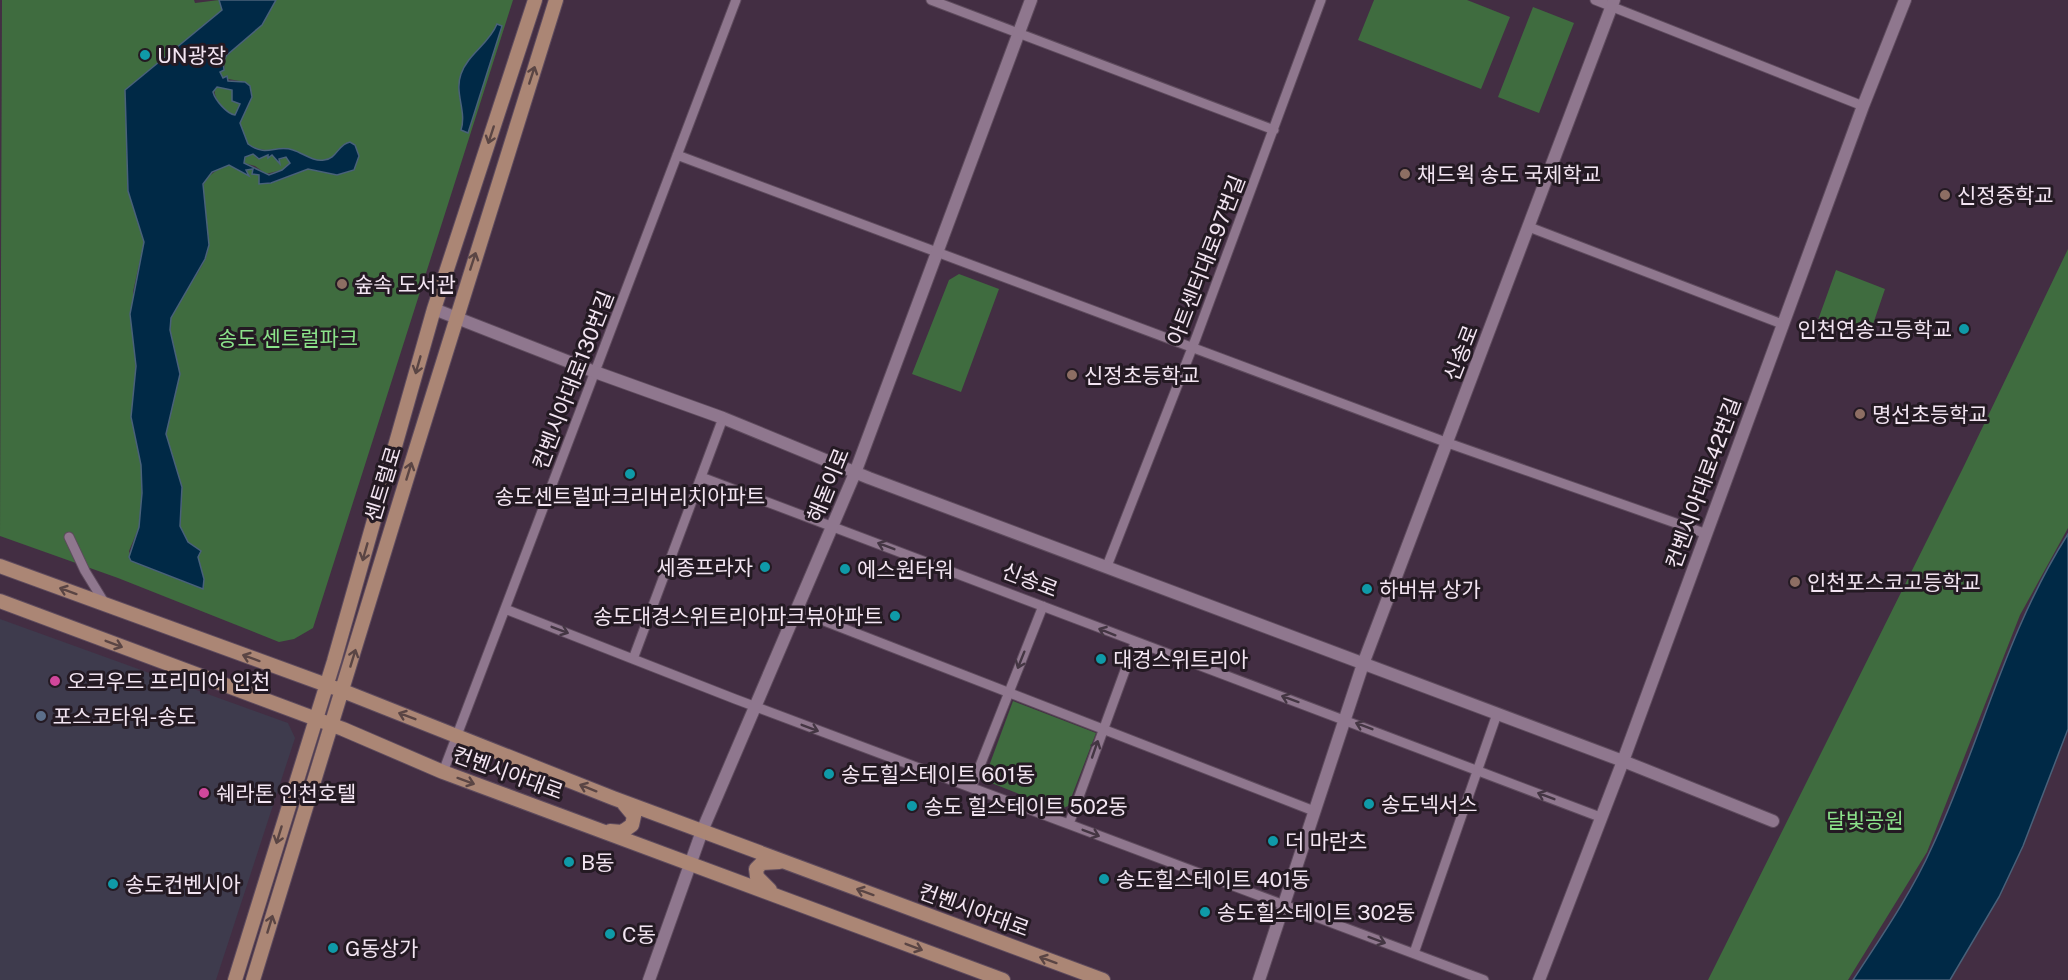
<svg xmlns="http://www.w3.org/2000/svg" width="2068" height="980" font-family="'Public Sans','Noto Sans KR',sans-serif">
  <rect width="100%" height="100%" fill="#432e43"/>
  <!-- commercial -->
  <path fill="#3e3b4d" d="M 0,619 L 288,723 L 295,738 L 216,980 L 0,980 Z"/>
  <!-- green -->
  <path fill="#3f6c3f" d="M 2,0 L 194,0 L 195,3 L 219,0 L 222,10 L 125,90 L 128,191 L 144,242 L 133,292 L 136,375 L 131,417 L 141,465 L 142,493 L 139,527 L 129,551 L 131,561 L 203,589 L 204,579 L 198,557 L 201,551 L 188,542 L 180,526 L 182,487 L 166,434 L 180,374 L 170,330 L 171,318 C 179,296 197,279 206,257 C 219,224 176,183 229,165 L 246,173 L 247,169 L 253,169 L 252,174 L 259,175 L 259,183 L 283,179 L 308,169 L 279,149 C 262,153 236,147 240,123 C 242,112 251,104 252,93 L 245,82 L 223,78 L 220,72 L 224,70 L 225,57 L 262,25 L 276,0 L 513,0 L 313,628 L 294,639 L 279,642 L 118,578 L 0,536 Z
    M 1374,0 L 1467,0 L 1510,17 L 1481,89 L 1358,40 Z
    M 1533,7 L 1574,23 L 1539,113 L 1498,97 Z
    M 219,86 L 232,90 L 233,101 L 240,104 L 235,116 C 226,114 212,97 215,88 Z
    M 253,154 L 258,159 L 267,155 L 268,158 L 272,155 L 279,160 L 286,157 L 290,162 L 282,170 L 266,174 L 255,166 L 244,163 L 246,156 Z
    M 2068,249 L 2068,528 L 2020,615 L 1927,852 L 1848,980 L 1708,980 L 1963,468 Z
    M 1836,270 L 1885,289 L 1868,339 L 1818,320 Z
    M 959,274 L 999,289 L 961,392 L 912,374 L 949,280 Z
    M 1013,701 L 1096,733 L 1068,806 L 1059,810 L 989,782 L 985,777 Z"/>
  <!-- water -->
  <path fill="#002946" stroke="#49617a" stroke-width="1.5" fill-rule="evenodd" d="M 219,0 L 276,0 L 262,25 L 227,55 L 223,62 L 224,70 L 220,72 L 223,78 L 227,76 L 228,81 L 245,82 L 250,86 L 252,97 L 240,123 L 248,144 C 267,158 275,144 293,150 C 303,153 313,162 324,160 C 337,159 338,144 350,142 L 355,145 L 359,156 L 354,170 L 337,175 L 308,169 L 271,183 L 259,184 L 259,175 L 252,174 L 253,169 L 246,170 L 249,176 L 229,165 L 212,172 L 203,184 L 209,245 L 205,259 L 171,318 L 170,330 L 180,374 L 166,434 L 182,487 L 180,526 L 188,542 L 201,551 L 198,557 L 204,579 L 203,589 L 131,561 L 129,557 L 139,527 L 142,493 L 141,465 L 131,417 L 136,366 L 130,314 L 144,242 L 128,191 L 125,90 L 222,10 ZM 217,87 L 232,90 L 232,101 L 240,104 L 235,115 C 227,114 215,100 213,92 ZM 253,154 L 259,159 L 268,155 L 268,158 L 272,155 L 280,164 L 279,159 L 286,157 L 290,163 L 282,170 L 269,175 L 244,163 L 245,157 Z
    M 497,24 L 502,26 L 468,133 L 461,130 C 467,111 454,93 461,74 C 468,54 489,44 497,24 Z
    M 2068,534 L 2068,729 L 2023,846 L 1999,897 L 1950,980 L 1853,980 C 1881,937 1911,894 1932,847 C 1980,744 2006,631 2068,534 Z"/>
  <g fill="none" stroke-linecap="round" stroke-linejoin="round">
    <defs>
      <path id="minor" d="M 931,0 L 1274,130
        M 1595,0 L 1863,106
        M 677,155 L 1448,443 L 1704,533
        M 1529,227 L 1782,324
        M 701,477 L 1600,817
        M 69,537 L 85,571 L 104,602
        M 1107,566 L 1196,338 L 1321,0
        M 505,609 L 735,699 L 1484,980
        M 796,610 L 1314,811
        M 633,659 L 723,418
        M 443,772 L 736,0
        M 972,786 L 1043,606
        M 1069,824 L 1135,643
        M 1414,953 L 1497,714"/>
      <path id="tertiary" d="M 434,309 L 595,372 L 723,418 L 869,478 L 1623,761 L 1773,821
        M 649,980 L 702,831 L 855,473 L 1031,0
        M 1259,980 L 1363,664 L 1614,0
        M 1539,980 L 1623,761 L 1863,106 L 1905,0"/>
      <path id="secondary" d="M 0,566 L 343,691 L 613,798 L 1103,980
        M 0,601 L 343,729 L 443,772 L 1003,980
        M 610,831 L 622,832 L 632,825 L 634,816 L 624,804
        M 770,890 L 757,877 L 756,869 L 762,863 L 779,862
        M 235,980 L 334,661 L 434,309 L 535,0
        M 253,980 C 354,653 452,326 556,0"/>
    </defs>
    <!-- minor casing -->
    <use href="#minor" stroke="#5e4b5d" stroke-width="11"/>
    <!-- tertiary casing -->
    <use href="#tertiary" stroke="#5e4b5d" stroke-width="14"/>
    <!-- secondary casing -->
    <use href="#secondary" stroke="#5e4b5d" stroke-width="16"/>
    <!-- minor -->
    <use href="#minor" stroke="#8f778e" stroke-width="9"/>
    <!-- tertiary -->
    <use href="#tertiary" stroke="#8f778e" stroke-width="12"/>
    <!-- secondary -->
    <use href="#secondary" stroke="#ab8675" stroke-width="14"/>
  </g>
  <!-- one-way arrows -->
  <defs><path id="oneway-shaft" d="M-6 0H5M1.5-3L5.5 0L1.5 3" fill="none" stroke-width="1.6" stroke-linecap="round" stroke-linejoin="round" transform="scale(1.5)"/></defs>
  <g stroke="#5a4544">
    <use href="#oneway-shaft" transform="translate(532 75) rotate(-72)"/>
    <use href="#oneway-shaft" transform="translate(491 135) rotate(108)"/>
    <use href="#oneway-shaft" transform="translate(473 261) rotate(-72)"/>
    <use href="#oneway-shaft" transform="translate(418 365) rotate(106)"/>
    <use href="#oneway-shaft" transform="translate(409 471) rotate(-73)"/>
    <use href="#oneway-shaft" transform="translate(365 552) rotate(106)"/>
    <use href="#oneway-shaft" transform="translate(68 591) rotate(-160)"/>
    <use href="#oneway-shaft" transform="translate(114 644) rotate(21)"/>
    <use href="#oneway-shaft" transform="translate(251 658) rotate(-160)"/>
    <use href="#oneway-shaft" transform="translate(353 658) rotate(-73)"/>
    <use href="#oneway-shaft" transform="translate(407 716) rotate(-159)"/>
    <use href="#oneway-shaft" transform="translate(466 781) rotate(20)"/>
    <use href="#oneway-shaft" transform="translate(588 788) rotate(-158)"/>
    <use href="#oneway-shaft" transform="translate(279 835) rotate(107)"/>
    <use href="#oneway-shaft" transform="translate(865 892) rotate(-160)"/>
    <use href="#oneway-shaft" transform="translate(270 924) rotate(-73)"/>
    <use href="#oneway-shaft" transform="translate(914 947) rotate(21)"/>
    <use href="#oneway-shaft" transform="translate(1048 960) rotate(-160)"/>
  </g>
  <g stroke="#443643">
    <use href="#oneway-shaft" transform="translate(886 546) rotate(-159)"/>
    <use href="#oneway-shaft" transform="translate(560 630) rotate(21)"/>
    <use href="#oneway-shaft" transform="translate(1107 632) rotate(-158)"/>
    <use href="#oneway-shaft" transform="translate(1021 660) rotate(112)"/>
    <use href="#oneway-shaft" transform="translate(1290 699) rotate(-160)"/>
    <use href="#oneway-shaft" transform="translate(1364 726) rotate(-159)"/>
    <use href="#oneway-shaft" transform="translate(810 728) rotate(21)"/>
    <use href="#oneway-shaft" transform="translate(1095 749) rotate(-71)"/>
    <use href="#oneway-shaft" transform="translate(1546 796) rotate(-159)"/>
    <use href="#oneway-shaft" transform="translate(1091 833) rotate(21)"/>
    <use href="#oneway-shaft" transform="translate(1377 940) rotate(20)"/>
  </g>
  <!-- markers -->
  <g fill="#0f9aa8" stroke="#241a23" stroke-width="2">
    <circle cx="145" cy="55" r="6"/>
    <circle cx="1964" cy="329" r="6"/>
    <circle cx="630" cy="474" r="6"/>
    <circle cx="765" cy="567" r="6"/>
    <circle cx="845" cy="569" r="6"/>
    <circle cx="1367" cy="589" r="6"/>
    <circle cx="895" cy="616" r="6"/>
    <circle cx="1101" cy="659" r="6"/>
    <circle cx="829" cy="774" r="6"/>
    <circle cx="1369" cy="804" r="6"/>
    <circle cx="912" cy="806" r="6"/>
    <circle cx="1273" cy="841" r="6"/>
    <circle cx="569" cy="862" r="6"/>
    <circle cx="1104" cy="879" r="6"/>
    <circle cx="113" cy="884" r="6"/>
    <circle cx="1205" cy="912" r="6"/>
    <circle cx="610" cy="934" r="6"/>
    <circle cx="333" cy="948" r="6"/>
  </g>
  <g fill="#8d6e63" stroke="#241a23" stroke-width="2">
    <circle cx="1405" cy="174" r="6"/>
    <circle cx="1945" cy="195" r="6"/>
    <circle cx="342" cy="284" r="6"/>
    <circle cx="1072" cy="375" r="6"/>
    <circle cx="1860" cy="414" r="6"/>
    <circle cx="1795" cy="582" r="6"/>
  </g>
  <g fill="#d1479c" stroke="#241a23" stroke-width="2">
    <circle cx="55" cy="681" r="6"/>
    <circle cx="204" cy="793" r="6"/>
  </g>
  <circle fill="#5c6f8a" stroke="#241a23" stroke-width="2" cx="41" cy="716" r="6"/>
  <g text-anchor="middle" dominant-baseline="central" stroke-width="6" stroke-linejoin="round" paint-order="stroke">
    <!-- poi labels -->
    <g font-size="21" fill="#f3e5f2" stroke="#241a23" text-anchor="start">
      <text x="157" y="55">UN광장</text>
      <text x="1417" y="174">채드윅 송도 국제학교</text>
      <text x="1957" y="195">신정중학교</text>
      <text x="354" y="284">숲속 도서관</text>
      <text x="1952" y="329" text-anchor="end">인천연송고등학교</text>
      <text x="1084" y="375">신정초등학교</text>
      <text x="1872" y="414">명선초등학교</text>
      <text x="630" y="496" text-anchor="middle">송도센트럴파크리버리치아파트</text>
      <text x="753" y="567" text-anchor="end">세종프라자</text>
      <text x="857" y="569">에스원타워</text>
      <text x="1807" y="582">인천포스코고등학교</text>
      <text x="1379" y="589">하버뷰 상가</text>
      <text x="883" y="616" text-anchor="end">송도대경스위트리아파크뷰아파트</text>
      <text x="1113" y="659">대경스위트리아</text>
      <text x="67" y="681">오크우드 프리미어 인천</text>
      <text x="53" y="716">포스코타워-송도</text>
      <text x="841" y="774">송도힐스테이트 601동</text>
      <text x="216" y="793">쉐라톤 인천호텔</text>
      <text x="1381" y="804">송도넥서스</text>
      <text x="924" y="806">송도 힐스테이트 502동</text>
      <text x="1285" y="841">더 마란츠</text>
      <text x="581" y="862">B동</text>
      <text x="1116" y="879">송도힐스테이트 401동</text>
      <text x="125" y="884">송도컨벤시아</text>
      <text x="1217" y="912">송도힐스테이트 302동</text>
      <text x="622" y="934">C동</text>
      <text x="345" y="948">G동상가</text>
    </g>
    <!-- street labels -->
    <g font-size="21" fill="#f3e5f2" stroke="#241a23">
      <text transform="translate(1206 260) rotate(-69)">아트센터대로97번길</text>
      <text transform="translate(1461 353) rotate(-69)">신송로</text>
      <text transform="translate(573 380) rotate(-69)">컨벤시아대로130번길</text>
      <text transform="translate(1703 483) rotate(-70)">컨벤시아대로42번길</text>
      <text transform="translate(383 484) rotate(-73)">센트럴로</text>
      <text transform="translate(828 485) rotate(-68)">해돋이로</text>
      <text transform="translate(1030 580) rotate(21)">신송로</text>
      <text transform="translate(508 773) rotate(20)">컨벤시아대로</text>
      <text transform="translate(974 910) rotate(20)">컨벤시아대로</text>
    </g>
    <!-- park labels -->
    <g font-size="21" fill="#8be28a" stroke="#241a23">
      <text x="288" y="338">송도 센트럴파크</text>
      <text x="1865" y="820">달빛공원</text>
    </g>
  </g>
</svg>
